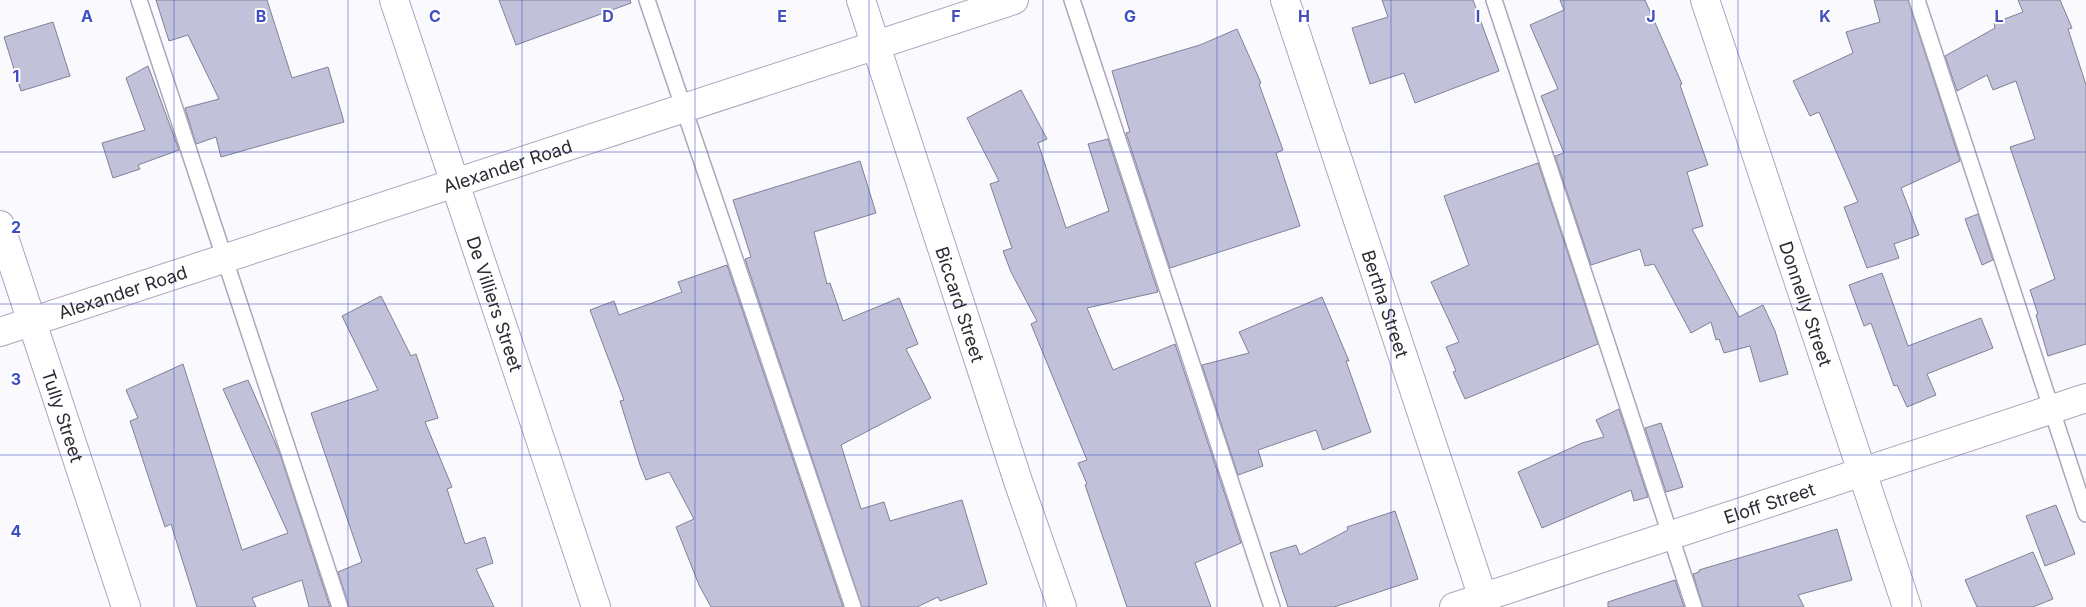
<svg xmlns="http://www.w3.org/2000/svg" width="2086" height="607" font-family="Inter,sans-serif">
  <rect width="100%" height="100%" fill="#faf9fe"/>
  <!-- building -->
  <path fill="#c1c1da" stroke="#808097" d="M 156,0 L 267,0 L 292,78 L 328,67 L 344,122 L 221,157 L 216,137 L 196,144 L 185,108 L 219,99 L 188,35 L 169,41 Z
    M 499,0 L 630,0 L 631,3 L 516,45 Z
    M 1382,0 L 1473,0 L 1499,71 L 1415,103 L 1404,73 L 1370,84 L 1352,28 L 1388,17 Z
    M 1560,0 L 1645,0 L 1682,84 L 1680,85 L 1708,165 L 1687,172 L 1703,226 L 1692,229 L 1739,317 L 1763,305 L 1775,331 L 1788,374 L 1760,382 L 1750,346 L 1724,353 L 1719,339 L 1716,340 L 1711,322 L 1691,333 L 1654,264 L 1645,266 L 1640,249 L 1591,265 L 1555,156 L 1564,153 L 1541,96 L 1558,89 L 1530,25 L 1564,10 Z
    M 1874,0 L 1908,0 L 1960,161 L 1901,188 L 1919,235 L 1894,244 L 1899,258 L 1867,268 L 1844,207 L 1858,202 L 1819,112 L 1810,116 L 1793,81 L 1853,53 L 1846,32 L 1880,22 Z
    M 2018,0 L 2060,0 L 2072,28 L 2068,29 L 2086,85 L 2086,344 L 2048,356 L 2036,315 L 2038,314 L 2030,290 L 2055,279 L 2010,147 L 2035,139 L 2016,81 L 1993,90 L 1987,75 L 1957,91 L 1945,56 L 1995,28 L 1994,23 L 2023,12 Z
    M 53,22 L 70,76 L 21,91 L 4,37 Z
    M 1237,29 L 1261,83 L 1259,84 L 1283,150 L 1276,153 L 1300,226 L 1170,268 L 1126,133 L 1130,132 L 1112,71 L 1200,45 Z
    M 148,66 L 179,150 L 138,165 L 140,169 L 113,178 L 102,143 L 145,130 L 126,78 Z
    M 1021,90 L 1047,139 L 1038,143 L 1066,228 L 1109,211 L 1088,144 L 1108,139 L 1158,292 L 1087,308 L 1113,370 L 1175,344 L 1178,353 L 1241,543 L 1195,563 L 1211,607 L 1127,607 L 1085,485 L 1087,484 L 1078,463 L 1087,460 L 1031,324 L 1037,321 L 1011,272 L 1003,251 L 1012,248 L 990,184 L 999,181 L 967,118 Z
    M 860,161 L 876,213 L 814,232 L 827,284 L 830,283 L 843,321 L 899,298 L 918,344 L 906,349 L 931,398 L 841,445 L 861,509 L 884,502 L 890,521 L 962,500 L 987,584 L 940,601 L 938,597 L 917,607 L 862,607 L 745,259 L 751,257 L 733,200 Z
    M 1538,163 L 1598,344 L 1465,399 L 1453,372 L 1456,371 L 1446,347 L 1459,342 L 1431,282 L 1469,265 L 1444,196 Z
    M 1978,214 L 1993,260 L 1982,265 L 1965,219 Z
    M 727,265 L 843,607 L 711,607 L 699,585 L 676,527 L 694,519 L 669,472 L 646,480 L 640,465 L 620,401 L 624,400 L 590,310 L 614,301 L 619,315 L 682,292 L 678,282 Z
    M 1882,273 L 1908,346 L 1981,318 L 1993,348 L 1927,374 L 1936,395 L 1907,407 L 1897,385 L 1894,386 L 1871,323 L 1864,326 L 1849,285 Z
    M 381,296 L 411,356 L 416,354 L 438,418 L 425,422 L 452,487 L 447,489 L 465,544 L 485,537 L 493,563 L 476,569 L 494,607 L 349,607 L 338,572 L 362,562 L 311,413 L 378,390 L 342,316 Z
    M 1322,297 L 1349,361 L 1346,361 L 1371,432 L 1323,450 L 1316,430 L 1258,450 L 1263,466 L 1238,475 L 1202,365 L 1249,353 L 1239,332 Z
    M 183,364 L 242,550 L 288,533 L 223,389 L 248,380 L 280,454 L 330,607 L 309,607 L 302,580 L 252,598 L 256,607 L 197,607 L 171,524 L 165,527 L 130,421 L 138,418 L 126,390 Z
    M 1619,409 L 1648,497 L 1634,501 L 1631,490 L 1542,528 L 1518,472 L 1582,443 L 1604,437 L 1596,420 Z
    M 1661,423 L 1683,487 L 1666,492 L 1645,428 Z
    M 2056,505 L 2075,554 L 2045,566 L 2026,516 Z
    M 1395,511 L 1418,579 L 1334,607 L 1288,607 L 1270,553 L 1296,545 L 1300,555 L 1348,530 L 1347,527 Z
    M 1837,529 L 1852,580 L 1798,595 L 1804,607 L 1703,607 L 1693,574 L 1699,572 L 1699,570 Z
    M 2033,552 L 2053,599 L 2033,607 L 1977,607 L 1965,580 Z
    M 1675,580 L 1684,607 L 1608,607 L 1608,602 Z"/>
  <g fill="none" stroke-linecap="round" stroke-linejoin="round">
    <defs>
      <path id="lane" d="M 139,0 L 340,607
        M 647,0 L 853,607
        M 1072,0 L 1272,607
        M 1494,0 L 1694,607
        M 1917,0 L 2086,514"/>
      <g id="street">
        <path id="s1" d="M 394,0 L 596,607"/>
        <path id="s2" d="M 861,0 L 1019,484 L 1062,607"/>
        <path id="s3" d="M 1285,0 L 1486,607"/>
        <path id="s4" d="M 1705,0 L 1907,607"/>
        <path id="s5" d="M 0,225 L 126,607"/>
        <path id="s6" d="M 0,332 L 1014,0"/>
        <path id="s7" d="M 1454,607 L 2086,398"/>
      </g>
    </defs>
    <!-- lane casing -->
    <use href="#lane" stroke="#ada5bd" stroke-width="18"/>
    <!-- street casing -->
    <use href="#street" stroke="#ada5bd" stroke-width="30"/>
    <!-- lane -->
    <use href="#lane" stroke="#fff" stroke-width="15"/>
    <!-- street -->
    <use href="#street" stroke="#fff" stroke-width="28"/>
  </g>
  <!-- grid -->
  <path fill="none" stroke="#404fc3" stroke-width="1" stroke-opacity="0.55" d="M 174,0 L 174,607M 348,0 L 348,607M 522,0 L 522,607M 695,0 L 695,607M 869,0 L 869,607M 1043,0 L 1043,607M 1217,0 L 1217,607M 1391,0 L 1391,607M 1564,0 L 1564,607M 1738,0 L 1738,607M 1912,0 L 1912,607M 0,152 L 2086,152M 0,304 L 2086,304M 0,455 L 2086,455"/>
  <g text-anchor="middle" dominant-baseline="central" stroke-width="4" stroke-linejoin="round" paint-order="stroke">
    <!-- street labels -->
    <g font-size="18" fill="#2d2a33" stroke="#fff">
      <text stroke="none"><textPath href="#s6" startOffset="534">Alexander Road</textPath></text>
      <text stroke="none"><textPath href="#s6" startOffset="129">Alexander Road</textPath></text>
      <text stroke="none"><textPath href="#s3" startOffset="320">Bertha Street</textPath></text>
      <text stroke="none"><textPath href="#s4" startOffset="320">Donnelly Street</textPath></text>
      <text stroke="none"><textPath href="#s1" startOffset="320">De Villiers Street</textPath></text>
      <text stroke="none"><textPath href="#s2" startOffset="320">Biccard Street</textPath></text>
      <text stroke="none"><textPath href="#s5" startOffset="201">Tully Street</textPath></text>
      <text stroke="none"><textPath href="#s7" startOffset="332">Eloff Street</textPath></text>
    </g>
  </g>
  <g font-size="16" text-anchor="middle" font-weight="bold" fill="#404fc3" stroke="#fff" stroke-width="4" stroke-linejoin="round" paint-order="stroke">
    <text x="87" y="22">A</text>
    <text x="261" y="22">B</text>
    <text x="435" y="22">C</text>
    <text x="608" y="22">D</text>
    <text x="782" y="22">E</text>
    <text x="956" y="22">F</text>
    <text x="1130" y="22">G</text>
    <text x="1304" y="22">H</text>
    <text x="1478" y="22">I</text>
    <text x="1651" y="22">J</text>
    <text x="1825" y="22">K</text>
    <text x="1999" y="22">L</text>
    <text x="16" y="82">1</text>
    <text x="16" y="233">2</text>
    <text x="16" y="385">3</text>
    <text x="16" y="537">4</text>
  </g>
</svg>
